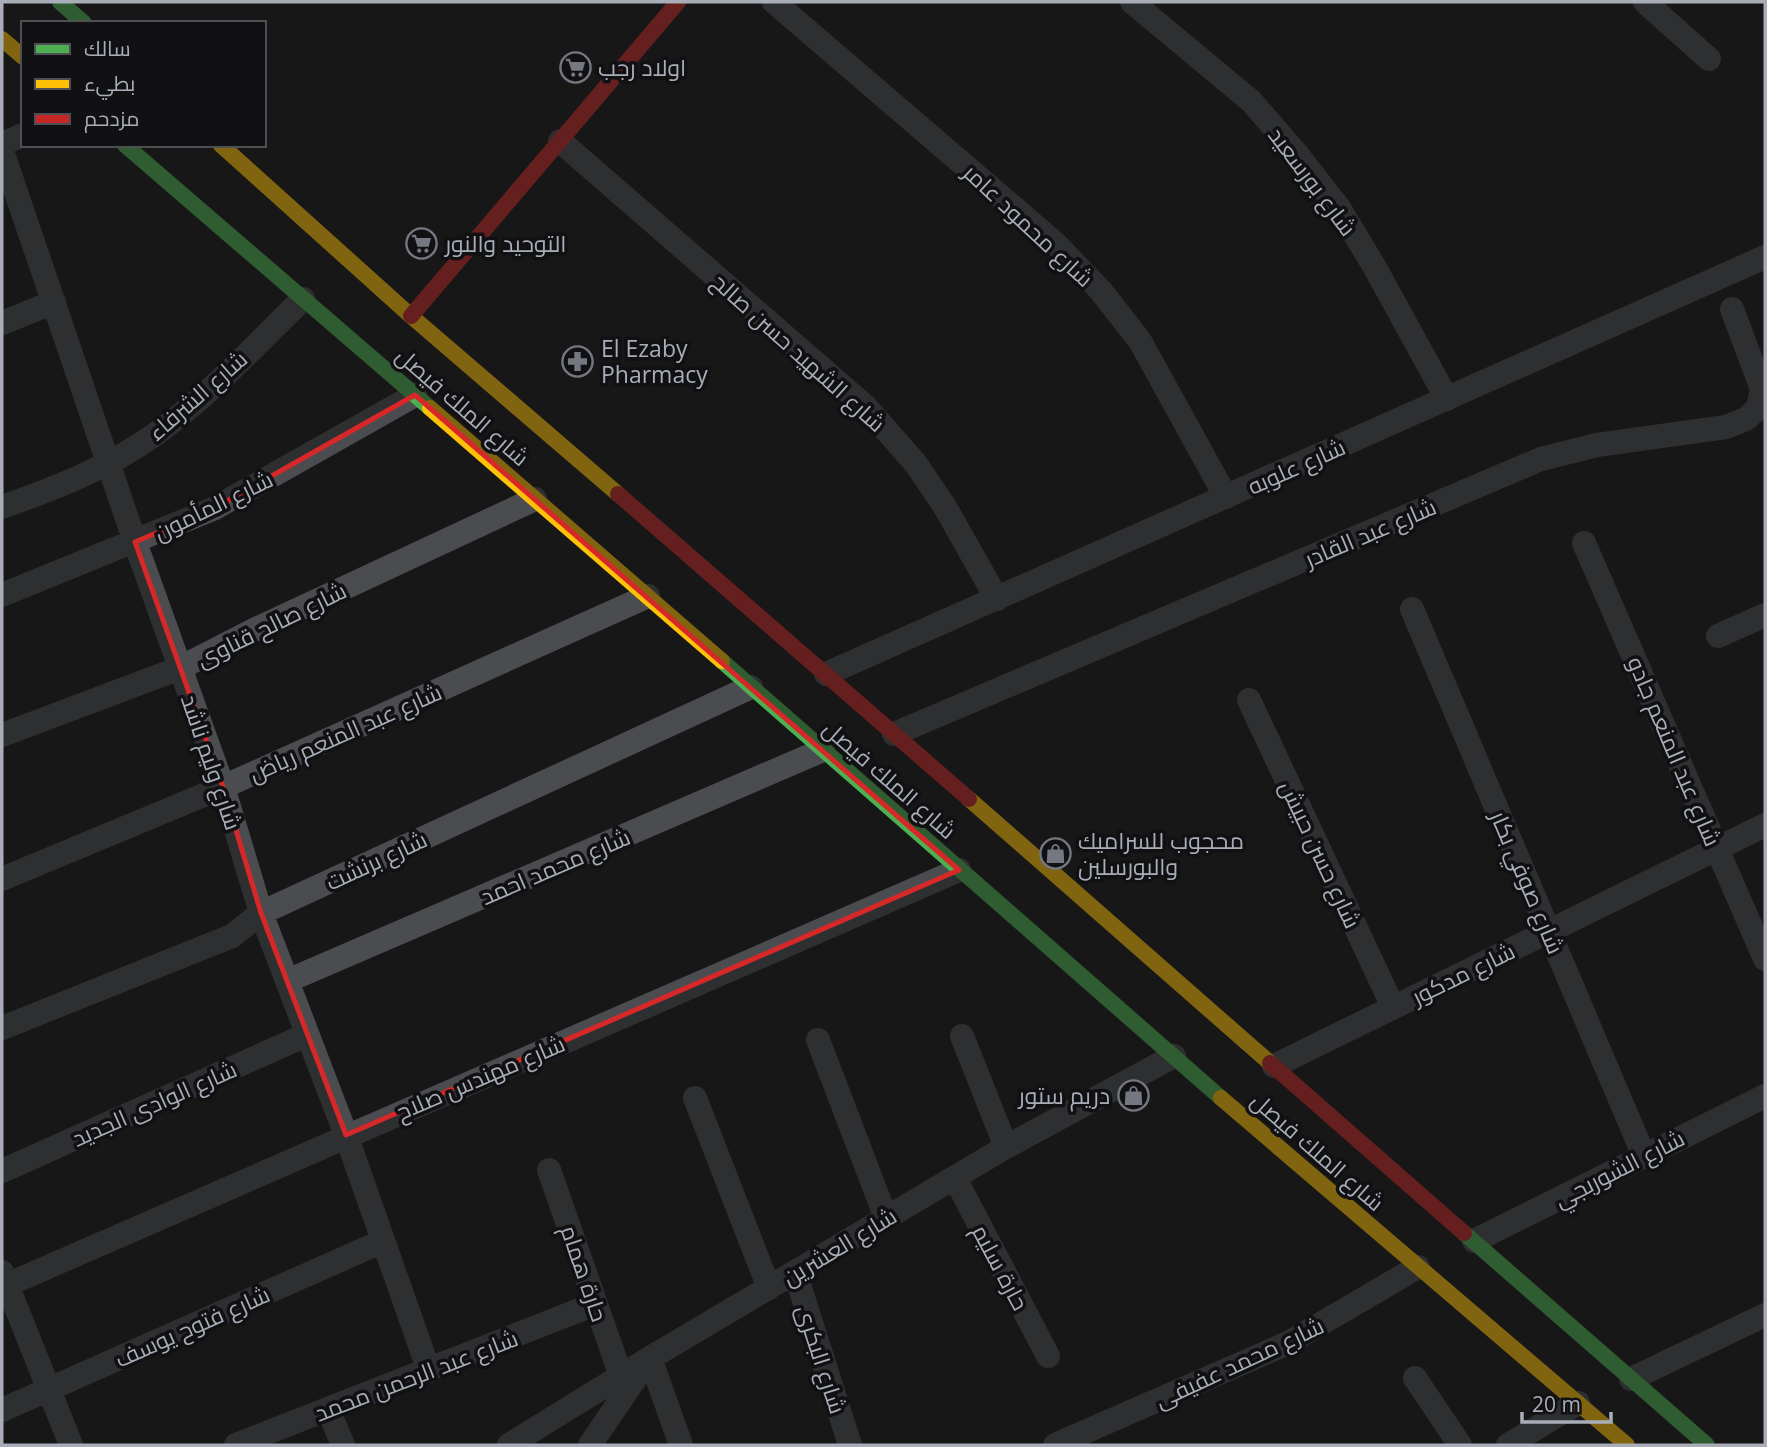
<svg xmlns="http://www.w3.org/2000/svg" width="1767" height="1447" font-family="'Open Sans',Cairo,sans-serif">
  <rect width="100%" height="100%" fill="#171717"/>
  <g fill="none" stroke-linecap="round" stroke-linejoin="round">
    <!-- street -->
    <path stroke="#4b4c50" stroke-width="24" d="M 774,2 L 1056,244 L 1101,291 L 1140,341 L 1226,497
      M 1132,2 L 1251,101 L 1296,153 L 1339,208 L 1374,266 L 1447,399
      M 1645,2 L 1709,59
      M 560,141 L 865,406 L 916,464 L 945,507 L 997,599
      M 2,144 L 23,135
      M 2,151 L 135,542 L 223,787 L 261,913 L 346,1135 L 429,1371
      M 2,323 L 54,302
      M 2,507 C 56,488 110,467 157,433 C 210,395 256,344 303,299
      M 1584,543 L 1765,959
      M 2,595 L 213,509 L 415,395
      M 1412,609 L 1644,1156
      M 1718,636 L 1765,615
      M 826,674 L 1765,257
      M 1249,700 L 1393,1007
      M 894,734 L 1541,459 L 1597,445 L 1726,427 L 1746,419 L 1758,408 L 1762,389 L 1732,309
      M 2,735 L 180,668 L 256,629 L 535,499
      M 2,879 L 223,787 L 648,596
      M 287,981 L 823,750
      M 2,1028 L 232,936 L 261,913 L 751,687
      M 962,1036 L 1006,1147
      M 818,1040 L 886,1218
      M 1274,1066 L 1765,825
      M 695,1098 L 769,1288
      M 549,1170 L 621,1376
      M 2,1171 L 306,1035
      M 955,1178 L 1048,1356
      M 1474,1241 L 1765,1096
      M 2,1272 L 71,1445
      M 795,1272 L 850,1445
      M 2,1287 L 959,870
      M 650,1358 L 681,1445
      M 1415,1378 L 1460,1445
      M 1631,1379 L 1765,1315
      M 328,1409 L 343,1445
      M 2,1410 L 383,1241
      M 236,1445 L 595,1304
      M 509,1445 L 650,1358 L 1006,1147 L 1174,1056
      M 590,1445 L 643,1367
      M 1055,1445 L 1288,1343 L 1418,1267
      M 1508,1445 L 1578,1403"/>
    <!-- fast -->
    <path stroke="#4caf50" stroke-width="16" d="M 60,2 L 84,23
      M 125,145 L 430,408
      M 722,661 L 1221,1098
      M 1464,1233 L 1707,1445"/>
    <!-- slow -->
    <path stroke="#ffc107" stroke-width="16" d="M 2,39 L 23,57
      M 221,145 L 411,316 L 618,494
      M 430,408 L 722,661
      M 969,799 L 1270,1063
      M 1221,1098 L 1627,1445"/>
    <!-- jam -->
    <path stroke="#c62828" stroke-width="16" d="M 411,316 L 678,2
      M 618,494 L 969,799
      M 1270,1063 L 1464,1233"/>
  </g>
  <!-- marked area -->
  <path d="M0 0H1767V1447H0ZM 415,395 L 959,870 L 346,1135 L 261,913 L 223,787 L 135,542 L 213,509 Z" fill="#171717" fill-opacity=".55" fill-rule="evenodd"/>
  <path fill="none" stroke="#d62828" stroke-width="5" stroke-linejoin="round" d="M 415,395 L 959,870 L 346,1135 L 261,913 L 223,787 L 135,542 L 213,509 Z"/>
  <!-- icons -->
  <defs>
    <symbol id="supermarket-ring" viewBox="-11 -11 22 22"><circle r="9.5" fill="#111113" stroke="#757880" stroke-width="1.5"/><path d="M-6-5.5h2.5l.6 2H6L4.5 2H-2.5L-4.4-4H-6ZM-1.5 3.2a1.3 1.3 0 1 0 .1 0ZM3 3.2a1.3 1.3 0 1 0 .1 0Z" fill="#757880"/></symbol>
    <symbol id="pharmacy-ring" viewBox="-11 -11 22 22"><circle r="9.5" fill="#111113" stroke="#757880" stroke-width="1.5"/><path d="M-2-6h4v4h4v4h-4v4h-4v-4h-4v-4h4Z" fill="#757880"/></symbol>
    <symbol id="shop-ring" viewBox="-11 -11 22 22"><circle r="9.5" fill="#111113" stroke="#757880" stroke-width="1.5"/><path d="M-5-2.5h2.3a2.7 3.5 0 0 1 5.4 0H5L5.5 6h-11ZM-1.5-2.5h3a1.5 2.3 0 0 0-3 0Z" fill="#757880"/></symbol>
  </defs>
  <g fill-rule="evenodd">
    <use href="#supermarket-ring" x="558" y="50" width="35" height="35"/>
    <use href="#supermarket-ring" x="404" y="226" width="35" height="35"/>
    <use href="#pharmacy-ring" x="560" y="344" width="35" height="35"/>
    <use href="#shop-ring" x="1038" y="836" width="35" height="35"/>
    <use href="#shop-ring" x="1116" y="1078" width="35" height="35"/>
  </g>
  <g text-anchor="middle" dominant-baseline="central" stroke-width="7" stroke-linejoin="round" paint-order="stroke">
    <!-- poi labels -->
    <g font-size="23" fill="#a8adb8" stroke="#111113" text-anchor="start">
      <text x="598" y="67">اولاد رجب</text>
      <text x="445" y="243">التوحيد والنور</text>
      <text x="601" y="348">El Ezaby<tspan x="601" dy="26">Pharmacy</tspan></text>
      <text x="1078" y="840">محجوب للسراميك<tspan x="1078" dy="26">والبورسلين</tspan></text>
      <text x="1110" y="1095" text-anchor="end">دريم ستور</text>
    </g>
    <!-- street labels -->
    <g font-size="23" fill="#a8adb8" stroke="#111113">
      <text transform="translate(1313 181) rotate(53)">شارع بورسعيد</text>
      <text transform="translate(1029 225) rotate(43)">شارع محمود عامر</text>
      <text transform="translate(799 352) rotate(42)">شارع الشهيد حسن صالح</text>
      <text transform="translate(197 395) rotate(-41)">شارع الشرفاء</text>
      <text transform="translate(463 406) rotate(41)">شارع الملك فيصل</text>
      <text transform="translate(1296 466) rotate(-24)">شارع علوبه</text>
      <text transform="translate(213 505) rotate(-26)">شارع المأمون</text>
      <text transform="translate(1370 532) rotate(-23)">شارع عبد القادر</text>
      <text transform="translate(271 624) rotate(-26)">شارع صالح قناوى</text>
      <text transform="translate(345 732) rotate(-24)">شارع عبد المنعم رياض</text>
      <text transform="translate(1675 751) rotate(67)">شارع عبد المنعم جادو</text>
      <text transform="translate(212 762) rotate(71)">شارع وليم ناشد</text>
      <text transform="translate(890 779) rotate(41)">شارع الملك فيصل</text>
      <text transform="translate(1321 854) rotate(65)">شارع حسن حبيش</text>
      <text transform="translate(376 860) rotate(-25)">شارع برنشت</text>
      <text transform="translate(555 866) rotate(-23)">شارع محمد احمد</text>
      <text transform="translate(1528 882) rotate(67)">شارع صوفي بكار</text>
      <text transform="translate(1463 973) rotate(-26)">شارع مدكور</text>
      <text transform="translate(480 1077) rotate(-23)">شارع مهندس صلاح</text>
      <text transform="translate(154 1103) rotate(-24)">شارع الوادى الجديد</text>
      <text transform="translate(1318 1151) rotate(41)">شارع الملك فيصل</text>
      <text transform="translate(1619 1168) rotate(-27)">شارع الشوربجي</text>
      <text transform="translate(839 1246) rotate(-31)">شارع العشرين</text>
      <text transform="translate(1001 1267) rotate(62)">حارة سليم</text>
      <text transform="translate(585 1273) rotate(71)">حارة همام</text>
      <text transform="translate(192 1326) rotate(-24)">شارع فتوح يوسف</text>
      <text transform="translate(822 1359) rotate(72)">شارع البكرى</text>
      <text transform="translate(1239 1362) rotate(-25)">شارع محمد عفيفى</text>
      <text transform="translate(416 1375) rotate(-21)">شارع عبد الرحمن محمد</text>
    </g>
  </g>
  <!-- border -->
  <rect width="1767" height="1447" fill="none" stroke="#a8adb8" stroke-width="7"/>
  <!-- legend -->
  <rect x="21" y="21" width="245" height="126" fill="#111113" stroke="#4d4f55" stroke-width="2"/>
  <rect x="35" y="44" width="35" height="10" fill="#4caf50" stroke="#4d4f55" stroke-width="2"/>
  <text x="84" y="56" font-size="21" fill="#a8adb8">سالك</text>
  <rect x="35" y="79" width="35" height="10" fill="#ffc107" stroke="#4d4f55" stroke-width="2"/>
  <text x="84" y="91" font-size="21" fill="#a8adb8">بطيء</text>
  <rect x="35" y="114" width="35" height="10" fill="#c62828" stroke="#4d4f55" stroke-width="2"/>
  <text x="84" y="126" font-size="21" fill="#a8adb8">مزدحم</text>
  <!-- scale -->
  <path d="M1522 1412v10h89v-10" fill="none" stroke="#a8adb8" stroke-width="3.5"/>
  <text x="1532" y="1412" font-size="21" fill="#a8adb8" stroke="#111113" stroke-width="5" paint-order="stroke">20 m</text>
</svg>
